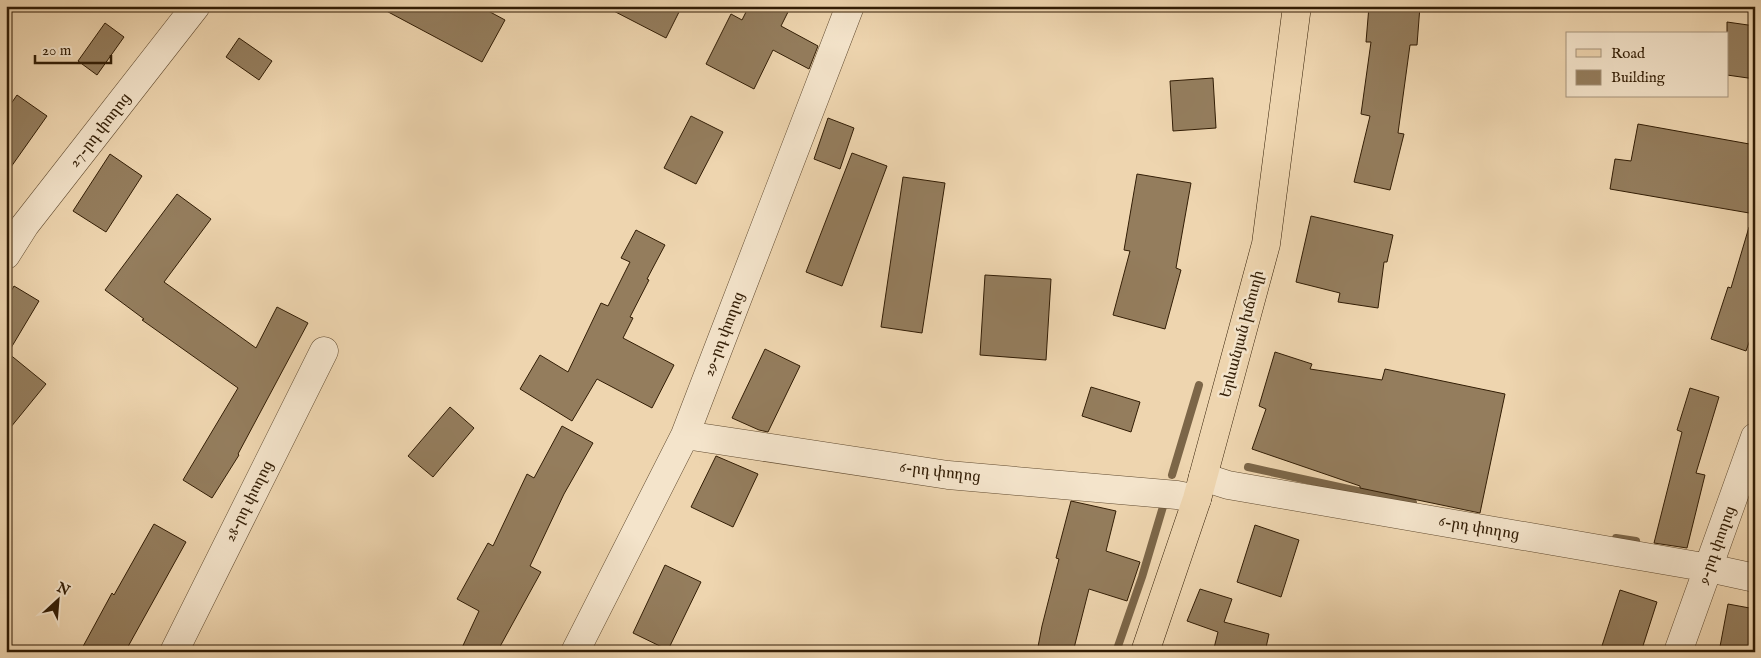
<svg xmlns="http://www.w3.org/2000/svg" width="1761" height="658" font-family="'IM FELL English','Noto Serif Armenian',serif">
  <rect width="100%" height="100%" fill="#eed5af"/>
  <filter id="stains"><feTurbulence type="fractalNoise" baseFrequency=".004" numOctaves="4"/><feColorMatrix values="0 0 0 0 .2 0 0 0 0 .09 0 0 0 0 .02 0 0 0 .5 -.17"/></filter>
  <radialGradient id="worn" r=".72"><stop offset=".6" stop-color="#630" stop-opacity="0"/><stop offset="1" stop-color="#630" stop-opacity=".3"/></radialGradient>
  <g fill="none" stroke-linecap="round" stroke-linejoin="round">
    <!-- stream -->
    <path stroke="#7c6648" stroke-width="8" d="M 1248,467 L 1413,503
      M 1172,475 L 1199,385
      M 1616,538 L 1636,541
      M 1116,652 L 1142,577 L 1165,500"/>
  </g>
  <!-- building -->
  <path fill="#947d5d" stroke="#321d05" d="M 377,6 L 479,6 L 505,20 L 482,62 Z
    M 604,6 L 682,6 L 666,38 Z
    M 749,6 L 791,6 L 781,26 L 818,46 L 809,69 L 773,50 L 754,89 L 706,64 L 731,14 L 742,20 Z
    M 1369,6 L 1420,6 L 1417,45 L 1410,45 L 1398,133 L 1404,134 L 1390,190 L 1354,182 L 1370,116 L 1361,114 L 1371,42 L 1366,42 Z
    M 1727,22 L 1755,26 L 1755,79 L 1727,75 Z
    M 105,23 L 124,37 L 97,75 L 78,61 Z
    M 239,38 L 272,61 L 259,80 L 226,57 Z
    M 1213,78 L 1216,128 L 1173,131 L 1170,81 Z
    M 17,95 L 47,116 L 6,174 L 6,111 Z
    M 691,116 L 723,132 L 696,184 L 664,168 Z
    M 828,118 L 854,128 L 840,169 L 814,159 Z
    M 1638,124 L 1755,145 L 1755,214 L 1610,189 L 1615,159 L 1631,161 Z
    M 852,153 L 887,166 L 842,286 L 806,272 Z
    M 110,154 L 142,176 L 106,232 L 73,211 Z
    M 1137,174 L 1191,183 L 1176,268 L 1181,270 L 1165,329 L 1113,315 L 1130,251 L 1124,250 Z
    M 903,177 L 945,183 L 922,333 L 881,327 Z
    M 177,194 L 211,219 L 164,282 L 256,348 L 277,307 L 308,323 L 238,454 L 239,455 L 212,498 L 183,480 L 238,388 L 142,320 L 144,319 L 105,290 Z
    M 1311,216 L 1393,235 L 1387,262 L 1384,262 L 1378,308 L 1338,302 L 1340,293 L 1296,282 Z
    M 1749,227 L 1755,228 L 1755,326 L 1746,351 L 1711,339 L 1728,287 L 1731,288 Z
    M 636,230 L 665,245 L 647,279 L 649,280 L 630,317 L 633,318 L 623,338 L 674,365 L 652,408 L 597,379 L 572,421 L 520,389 L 540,355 L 568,372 L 601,303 L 608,306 L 630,262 L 621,258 Z
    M 985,275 L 1051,279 L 1046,360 L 980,355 Z
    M 14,286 L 39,301 L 8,353 L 46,384 L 6,433 L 6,300 Z
    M 765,349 L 800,366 L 768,432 L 759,430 L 732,418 Z
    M 1275,352 L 1312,364 L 1310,369 L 1382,380 L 1385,369 L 1505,394 L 1480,513 L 1360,488 L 1360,486 L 1252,449 L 1266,409 L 1259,406 Z
    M 1091,387 L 1140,402 L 1131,432 L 1082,416 Z
    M 1690,388 L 1719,397 L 1696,473 L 1705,475 L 1687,548 L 1654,543 L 1682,432 L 1677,430 Z
    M 450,407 L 474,428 L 433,477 L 408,456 Z
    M 562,426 L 593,443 L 564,494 L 530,566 L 541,572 L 497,652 L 460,652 L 479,611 L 457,599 L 488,543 L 493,546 L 527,474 L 534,478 Z
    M 716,456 L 758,474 L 733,527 L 691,507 Z
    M 1071,501 L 1116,511 L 1106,551 L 1140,562 L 1127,601 L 1089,589 L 1073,652 L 1037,652 L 1042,626 L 1059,559 L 1056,558 Z
    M 154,524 L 186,542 L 125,652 L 80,652 L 112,593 L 114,595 Z
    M 1255,525 L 1299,540 L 1281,597 L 1237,582 Z
    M 665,565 L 701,582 L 668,650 L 633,633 Z
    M 1200,589 L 1232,599 L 1224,622 L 1269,634 L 1265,652 L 1213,652 L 1218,632 L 1187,621 Z
    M 1620,590 L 1657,602 L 1641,652 L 1600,652 Z
    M 1728,604 L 1755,609 L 1755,652 L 1719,652 Z"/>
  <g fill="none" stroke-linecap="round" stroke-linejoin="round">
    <defs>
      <path id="street" d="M 6,255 L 25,225 L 196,6
        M 685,435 L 948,475 L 1177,495 L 1197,499
        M 1203,477 L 1228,485 L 1709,568 L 1755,578
        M 174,652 L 324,351
        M 575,652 L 685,435 L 850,6
        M 1678,652 L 1755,437"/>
      <path id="primary" d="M 1145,652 L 1197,499 L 1266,244 L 1297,6"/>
    </defs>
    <!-- street casing -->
    <use href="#street" stroke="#614b30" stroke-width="29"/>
    <!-- primary casing -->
    <use href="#primary" stroke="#321d05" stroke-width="29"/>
    <!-- street -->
    <use href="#street" stroke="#f4e4cb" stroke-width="28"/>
    <!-- primary -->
    <use href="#primary" stroke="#eed5af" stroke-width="28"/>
  </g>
  <g text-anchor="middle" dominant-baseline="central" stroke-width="5" stroke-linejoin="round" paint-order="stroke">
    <!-- street labels -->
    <g font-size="15" fill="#321d05" stroke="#f4e4cb">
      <text transform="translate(100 130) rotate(-52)">27-րդ փողոց</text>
      <text transform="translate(724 334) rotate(-69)">29-րդ փողոց</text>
      <text transform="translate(1242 334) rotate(-75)">Երևանյան խճուղի</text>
      <text transform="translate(940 472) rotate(7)">6-րդ փողոց</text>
      <text transform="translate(249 501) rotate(-63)">28-րդ փողոց</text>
      <text transform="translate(1479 528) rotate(10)">6-րդ փողոց</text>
      <text transform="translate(1717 545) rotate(-70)">9-րդ փողոց</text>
    </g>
  </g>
  <!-- margin -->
  <rect width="1761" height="658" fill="none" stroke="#eed5af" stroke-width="25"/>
  <rect x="8" y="8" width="1746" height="643" fill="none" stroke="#321d05" stroke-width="2.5"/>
  <rect x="12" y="12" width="1736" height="633" fill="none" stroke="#321d05"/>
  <!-- legend -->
  <rect x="1566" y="32" width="162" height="65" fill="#f4e4cb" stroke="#a6947c"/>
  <rect x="1576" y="49" width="25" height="8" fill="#eed5af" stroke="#a6947c"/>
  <text x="1611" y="58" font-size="15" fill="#321d05">Road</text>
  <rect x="1576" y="70" width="25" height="15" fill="#947d5d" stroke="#a6947c"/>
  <text x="1611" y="82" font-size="15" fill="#321d05">Building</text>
  <!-- north arrow -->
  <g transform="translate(58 600) rotate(26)" stroke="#f4e4cb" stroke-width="4" paint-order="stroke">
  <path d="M0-4L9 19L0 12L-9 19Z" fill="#321d05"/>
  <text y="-8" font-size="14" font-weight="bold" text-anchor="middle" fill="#321d05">N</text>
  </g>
  <!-- scale -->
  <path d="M35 55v8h76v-8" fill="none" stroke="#321d05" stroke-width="2.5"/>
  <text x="42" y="55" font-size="15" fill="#321d05" stroke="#f4e4cb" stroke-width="4" paint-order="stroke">20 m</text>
  <rect width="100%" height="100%" filter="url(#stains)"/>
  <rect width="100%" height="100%" fill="url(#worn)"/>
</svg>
